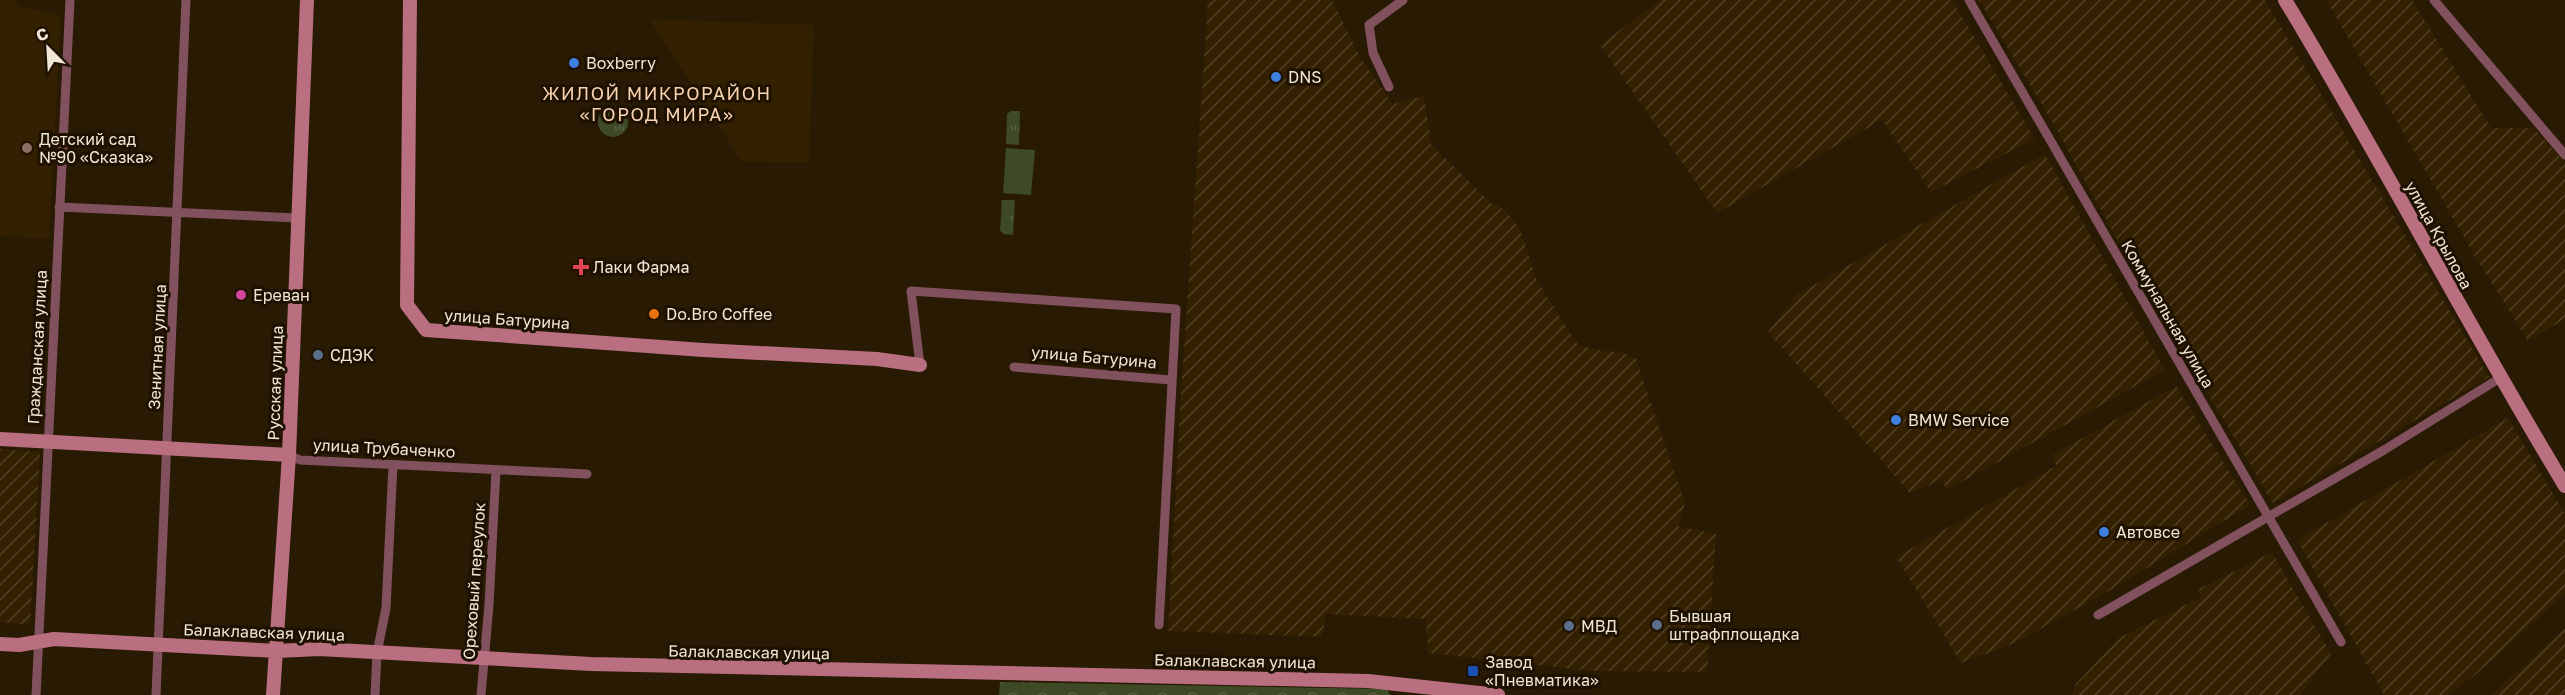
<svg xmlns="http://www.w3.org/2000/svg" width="2565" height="695" font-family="'Golos Text',sans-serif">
  <defs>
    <pattern id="industrial-furrows" width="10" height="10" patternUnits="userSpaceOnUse" patternTransform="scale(1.5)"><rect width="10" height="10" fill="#332001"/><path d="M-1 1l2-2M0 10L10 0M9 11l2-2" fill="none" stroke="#514025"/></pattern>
    <pattern id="forest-crowns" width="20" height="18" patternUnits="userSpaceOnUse" patternTransform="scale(1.5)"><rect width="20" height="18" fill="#3e4926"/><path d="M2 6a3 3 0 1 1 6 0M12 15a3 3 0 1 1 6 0" fill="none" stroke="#5a6345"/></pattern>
    <pattern id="park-tufts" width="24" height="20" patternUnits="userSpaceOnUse" patternTransform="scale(1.5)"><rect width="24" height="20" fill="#3e4926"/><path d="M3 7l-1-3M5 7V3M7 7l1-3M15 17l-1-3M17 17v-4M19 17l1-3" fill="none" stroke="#5a6345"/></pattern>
  </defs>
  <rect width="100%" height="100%" fill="#291a04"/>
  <!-- industrial -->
  <path fill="url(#industrial-furrows)" d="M 1208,0 L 1332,0 L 1361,59 L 1393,104 L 1424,96 L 1431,144 L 1492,204 L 1497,205 L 1509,215 L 1520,229 L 1537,281 L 1578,345 L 1607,352 L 1621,351 L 1636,359 L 1685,503 L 1678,526 L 1716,534 L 1707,672 L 1593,671 L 1428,653 L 1426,619 L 1326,614 L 1322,637 L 1168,631 L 1181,394 Z
    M 1660,0 L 1952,0 L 2035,139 L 1931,192 L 1882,120 L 1717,213 L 1600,45 Z
    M 1979,0 L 2265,0 L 2489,377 L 2273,503 L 2124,252 L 2057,130 Z
    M 2326,0 L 2412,0 L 2491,128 L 2534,128 L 2565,163 L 2565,319 L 2528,341 L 2476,258 Z
    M 2045,154 L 2165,370 L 1947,490 L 1942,480 L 1910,493 L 1768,332 L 1796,295 Z
    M 2176,386 L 2250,505 L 2109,591 L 2015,643 L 1961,663 L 1896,557 L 2056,466 L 2052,455 Z
    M 2508,418 L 2565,514 L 2565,594 L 2475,675 L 2448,695 L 2384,695 L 2297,540 Z
    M 0,449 L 40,452 L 30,625 L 0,622 Z
    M 2272,552 L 2331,654 L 2300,695 L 2072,695 L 2075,685 L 2119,638 L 2201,597 L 2199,589 Z
    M 2565,628 L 2565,695 L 2491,695 Z"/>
  <!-- built -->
  <path fill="#332001" d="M 0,0 L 16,0 L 18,6 L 61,15 L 49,239 L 0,236 Z
    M 649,19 L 814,25 L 809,163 L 742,162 Z"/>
  <!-- green -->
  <path fill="#3e4926" d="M 1006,148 L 1035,150 L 1031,195 L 1003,193 Z"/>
  <!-- forest -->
  <path fill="url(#forest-crowns)" d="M 1000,682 L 1387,689 L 1390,695 L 999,695 Z"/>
  <!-- park -->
  <path fill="url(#park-tufts)" d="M598 122a15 15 0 1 1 30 0a15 15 0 1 1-30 0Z
    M 1011,111 L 1020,111 L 1019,145 L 1006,144 L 1007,114 Z
    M 1002,200 L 1015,200 L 1013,235 L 1004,234 L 1000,230 Z"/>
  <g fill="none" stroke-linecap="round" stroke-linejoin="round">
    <!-- street -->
    <path stroke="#81525d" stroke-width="9" d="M 1969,0 L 2341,642
      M 2434,0 L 2565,155
      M 1389,87 L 1373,53 L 1369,25 L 1403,0
      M 59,207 L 297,218
      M 920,365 L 911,291 L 1176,309 L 1159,625
      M 1014,367 L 1171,380
      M 289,455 L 300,460 L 587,474
      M 2098,615 L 2384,450 L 2500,378
      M 36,695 L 70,0
      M 156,695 L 186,0
      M 375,695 L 377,653 L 386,608 L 393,465
      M 481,695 L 489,605 L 496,470"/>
    <!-- secondary -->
    <path stroke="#ba6f81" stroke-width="14" d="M 410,0 L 407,305 L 426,330 L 703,350 L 877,359 L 920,365
      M 2285,0 C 2382,160 2468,326 2565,486
      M 0,439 L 289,455
      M 0,644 L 19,645 L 54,639 L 277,651 L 319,649 L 591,664 L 1368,681 L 1498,695
      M 273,695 L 289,455 L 307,0"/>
  </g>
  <!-- markers -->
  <g fill="#3f7fe0" stroke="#1f1100" stroke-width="2">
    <circle cx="574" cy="63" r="6"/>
    <circle cx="1276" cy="77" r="6"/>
    <circle cx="1896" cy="420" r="6"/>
    <circle cx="2104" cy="532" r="6"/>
  </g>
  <circle fill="#8d6e63" stroke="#1f1100" stroke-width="2" cx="27" cy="148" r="6"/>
  <path fill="#e0444e" stroke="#1f1100" stroke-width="2" d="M578 258h6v6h6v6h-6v6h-6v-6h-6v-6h6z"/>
  <circle fill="#d1479c" stroke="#1f1100" stroke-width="2" cx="241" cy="295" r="6"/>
  <circle fill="#e8710a" stroke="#1f1100" stroke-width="2" cx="654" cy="314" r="6"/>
  <g fill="#5c6f8a" stroke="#1f1100" stroke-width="2">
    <circle cx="318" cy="355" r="6"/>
    <circle cx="1657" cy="625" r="6"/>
    <circle cx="1569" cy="626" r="6"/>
  </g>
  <rect fill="#1a4fb4" stroke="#1f1100" stroke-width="2" x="1467" y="665" width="12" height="12" rx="3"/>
  <g text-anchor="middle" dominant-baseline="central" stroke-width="6" stroke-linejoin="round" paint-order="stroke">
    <!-- poi labels -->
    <g font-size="16" fill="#f0e6d8" stroke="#1f1100" text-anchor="start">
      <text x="586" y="63">Boxberry</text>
      <text x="1288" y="77">DNS</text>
      <text x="39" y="139">Детский сад<tspan x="39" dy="18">№90 «Сказка»</tspan></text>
      <text x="593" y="267">Лаки Фарма</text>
      <text x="253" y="295">Ереван</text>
      <text x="666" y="314">Do.Bro Coffee</text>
      <text x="330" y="355">СДЭК</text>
      <text x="1908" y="420">BMW Service</text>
      <text x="2116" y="532">Автовсе</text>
      <text x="1669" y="616">Бывшая<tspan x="1669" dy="18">штрафплощадка</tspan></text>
      <text x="1581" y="626">МВД</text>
      <text x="1485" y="662">Завод<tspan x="1485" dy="18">«Пневматика»</tspan></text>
    </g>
    <!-- street labels -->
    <g font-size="16" fill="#f0e6d8" stroke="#1f1100">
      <text transform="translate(2439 235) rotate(61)">улица Крылова</text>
      <text transform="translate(2168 314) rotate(60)">Коммунальная улица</text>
      <text transform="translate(507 319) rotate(4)">улица Батурина</text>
      <text transform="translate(37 347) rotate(-87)">Гражданская улица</text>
      <text transform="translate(157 347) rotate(-87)">Зенитная улица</text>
      <text transform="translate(1094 357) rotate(5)">улица Батурина</text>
      <text transform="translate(275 383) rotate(-88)">Русская улица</text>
      <text transform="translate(384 448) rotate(3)">улица Трубаченко</text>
      <text transform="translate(474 581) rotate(-86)">Ореховый переулок</text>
      <text transform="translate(264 632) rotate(2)">Балаклавская улица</text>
      <text transform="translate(749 652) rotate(1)">Балаклавская улица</text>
      <text transform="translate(1235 661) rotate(1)">Балаклавская улица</text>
    </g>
    <!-- neighbourhood labels -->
    <g font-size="18" letter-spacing="1.5" fill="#f8d3b2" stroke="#1f1100">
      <text x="657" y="93">ЖИЛОЙ МИКРОРАЙОН<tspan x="657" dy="21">«ГОРОД МИРА»</tspan></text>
    </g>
  </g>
  <!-- north arrow -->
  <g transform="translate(48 48) rotate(336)" stroke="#1f1100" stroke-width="4.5" paint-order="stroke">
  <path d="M0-4.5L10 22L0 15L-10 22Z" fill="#f0e6d8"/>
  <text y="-9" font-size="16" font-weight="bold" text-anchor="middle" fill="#f0e6d8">С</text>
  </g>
</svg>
